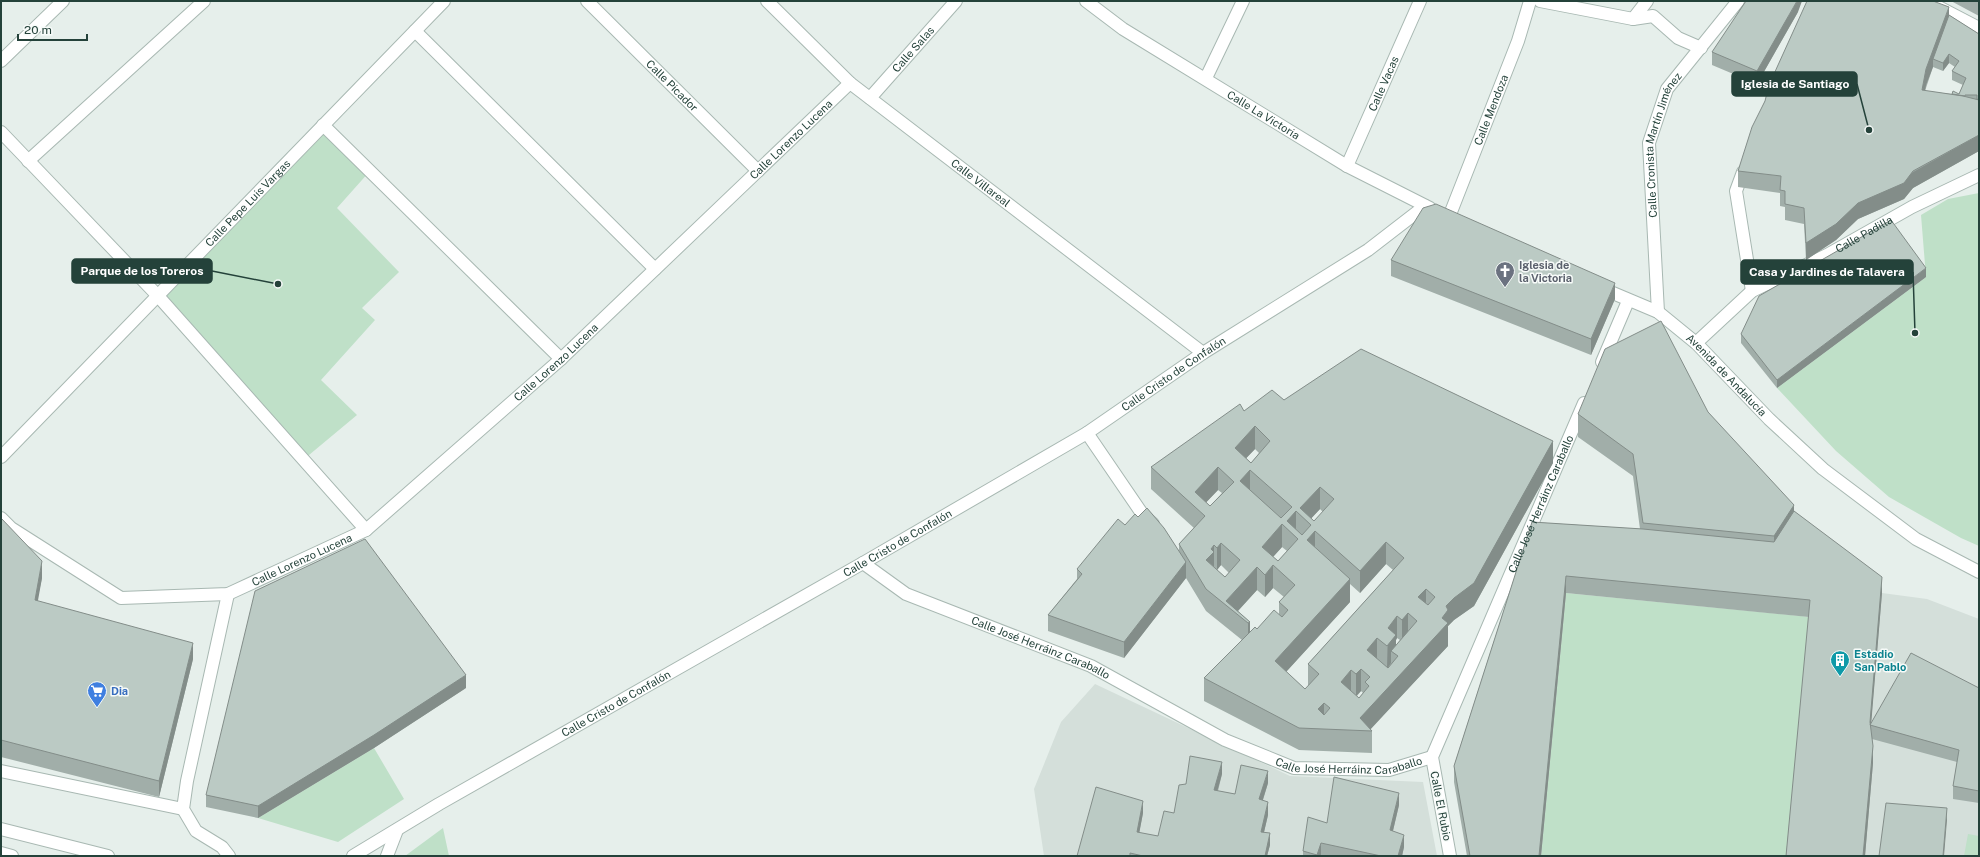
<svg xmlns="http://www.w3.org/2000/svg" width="1980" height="857" font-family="'Public Sans',sans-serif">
  <rect width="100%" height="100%" fill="#e6efeb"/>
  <!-- built -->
  <path fill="#d4dfda" d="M 1882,593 L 1927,599 L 1979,619 L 1979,856 L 1865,856 L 1873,763 L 1870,738 Z
    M 1095,684 L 1290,776 L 1423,782 L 1437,856 L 1044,856 L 1034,789 L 1061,722 Z"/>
  <!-- green -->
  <path fill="#bfe0c8" d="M 323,125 L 370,171 L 337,208 L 399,272 L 362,308 L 375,320 L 321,380 L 357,415 L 303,460 L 158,296 Z
    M 1979,193 L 1979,546 L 1961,538 L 1889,497 L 1836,451 L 1777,388 L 1926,277 L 1921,215 L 1948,199 Z
    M 1566,593 L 1810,617 L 1788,856 L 1541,856 Z
    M 374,748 L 404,799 L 338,842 L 258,818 Z
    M 443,828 L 449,856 L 405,856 Z
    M 1968,834 L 1979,836 L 1979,856 L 1964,856 Z"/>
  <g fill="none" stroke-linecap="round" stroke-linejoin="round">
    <defs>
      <path id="pedestrian" d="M 1633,19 L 1647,1"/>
      <g id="minor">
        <path id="s1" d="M 587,1 L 758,171"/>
        <path id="s2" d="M 767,1 L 850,83 L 1203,353"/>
        <path d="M 1540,1 L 1633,19 L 1653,16 L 1678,38 L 1701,48"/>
        <path d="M 1927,1 L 1979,28"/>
        <path d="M 415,31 L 655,269"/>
        <path d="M 1206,78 L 1243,1"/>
        <path id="s3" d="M 870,98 L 956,1"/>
        <path d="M 323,125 L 561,359"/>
        <path d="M 1,132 L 158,296 L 366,530"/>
        <path d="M 28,161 L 204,1"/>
        <path id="s4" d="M 1347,166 L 1420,1"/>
        <path d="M 1743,172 L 1736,191 L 1752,291"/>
        <path id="s5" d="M 1696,343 L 1752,291 L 1827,255 L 1912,207 L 1979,175"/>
        <path d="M 1087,433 L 1143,515 L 1153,524"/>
        <path id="s6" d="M 1,457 L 444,1"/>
        <path id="s7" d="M 1,518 L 11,528 L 121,598 L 228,594 L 366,530 L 561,359 L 850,83"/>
        <path id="s8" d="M 863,563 L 906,594 L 1091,666 L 1225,740 L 1294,768 L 1389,770 L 1432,757"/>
        <path d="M 228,594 L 187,781 L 183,809 L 196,831 L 222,847 L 229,856"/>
        <path d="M 1,771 L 183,809"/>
      </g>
      <g id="tertiary">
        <path id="s9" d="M 1086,1 L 1123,29 L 1347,166 L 1430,208"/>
        <path d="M 1,61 L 63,1"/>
        <path id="s10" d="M 1449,217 L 1518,41 L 1530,1"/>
        <path id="s11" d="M 1601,288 L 1658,312 L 1696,343 L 1769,419 L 1823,469 L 1916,539 L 1979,572"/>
        <path id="s12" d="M 1658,312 L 1649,143 L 1667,89 L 1738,1"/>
        <path d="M 1602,362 L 1628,301"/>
        <path d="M 1,829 L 108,856"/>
        <path d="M 1,853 L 12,856"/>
        <path id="s13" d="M 353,856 L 439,804 L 863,563 L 1087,433 L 1203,353 L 1368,250 L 1425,206"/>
        <path d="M 387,856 L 397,830"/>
        <path id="s14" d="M 1450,856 L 1432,757 L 1584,403"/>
      </g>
    </defs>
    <!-- pedestrian casing -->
    <use href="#pedestrian" stroke="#a8b8b2" stroke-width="14"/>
    <!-- minor casing -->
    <use href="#minor" stroke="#a8b8b2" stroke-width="14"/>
    <!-- tertiary casing -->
    <use href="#tertiary" stroke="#a8b8b2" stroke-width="14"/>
    <!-- pedestrian -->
    <use href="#pedestrian" stroke="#fff" stroke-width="12"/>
    <!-- minor -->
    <use href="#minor" stroke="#fff" stroke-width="12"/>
    <!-- tertiary -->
    <use href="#tertiary" stroke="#fff" stroke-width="12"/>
  </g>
  <!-- wall -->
  <path fill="#a1aea9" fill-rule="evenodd" d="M 1951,1 L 1979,1 L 1979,16 Z
    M 1798,12 L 1757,84 L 1712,65 L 1712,52 Z
    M 1949,15 L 1979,34 L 1979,151 L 1913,188 L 1904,199 L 1858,219 L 1836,240 L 1806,260 L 1804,224 L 1785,220 L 1785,207 L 1780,206 L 1780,193 L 1738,187 L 1738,171 L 1765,101 ZM 1949,63 L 1955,67 L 1952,71 L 1952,80 L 1963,85 L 1959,94 L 1952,94 L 1925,91 L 1933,67 L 1943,71 Z
    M 1391,260 L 1615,299 L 1591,355 L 1391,276 Z
    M 1926,277 L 1777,388 L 1741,343 L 1741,334 Z
    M 1284,400 L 1553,463 L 1474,606 L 1454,620 L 1448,626 L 1448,646 L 1370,729 L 1372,731 L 1372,753 L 1299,750 L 1204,701 L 1204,678 L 1242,640 L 1206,611 L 1186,578 L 1124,658 L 1048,631 L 1048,615 L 1077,579 L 1077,569 L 1125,525 L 1179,550 L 1179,544 L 1194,528 L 1151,489 L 1151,467 L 1244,411 ZM 1255,449 L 1259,453 L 1251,463 L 1246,458 ZM 1218,490 L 1222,493 L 1210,506 L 1206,502 ZM 1320,509 L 1323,512 L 1314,521 L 1311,518 ZM 1282,547 L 1287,551 L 1278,561 L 1273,557 ZM 1386,564 L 1393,570 L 1308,664 L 1308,686 L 1305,689 L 1286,672 L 1350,602 L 1350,584 L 1360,593 ZM 1221,565 L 1229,573 L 1225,577 L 1217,570 ZM 1273,588 L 1284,597 L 1279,602 L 1279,614 L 1257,629 L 1250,633 L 1250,622 L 1238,611 L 1257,590 L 1265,597 ZM 1397,638 L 1400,640 L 1396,645 L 1396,640 ZM 1361,691 L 1363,693 L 1359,698 L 1357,696 Z
    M 1708,412 L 1794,511 L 1882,593 L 1871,723 L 1979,688 L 1979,803 L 1953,799 L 1953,786 L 1957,762 L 1872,739 L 1873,763 L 1865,856 L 1786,856 L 1809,617 L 1566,593 L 1541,856 L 1467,856 L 1454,782 L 1454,766 L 1532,522 L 1640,529 L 1633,476 L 1578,437 L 1578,414 Z
    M 1,518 L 42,578 L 37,601 L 193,659 L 159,797 L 1,757 Z
    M 466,688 L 374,748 L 258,818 L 206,807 L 206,795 Z
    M 1222,774 L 1218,791 L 1235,794 L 1268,783 L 1263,800 L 1268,815 L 1264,832 L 1270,845 L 1267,856 L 1077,856 L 1143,813 L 1139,833 L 1158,836 L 1174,813 L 1186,784 Z
    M 1399,805 L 1393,831 L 1404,847 L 1402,856 L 1303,856 L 1303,851 L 1327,823 Z"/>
  <!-- shaded-wall -->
  <path fill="#838d89" d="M 1797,1 L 1802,1 L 1798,12 L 1757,84 L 1757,71 Z
    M 1949,7 L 1949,24 L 1933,59 L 1933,67 L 1926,85 L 1922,106 L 1922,90 L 1926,69 Z
    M 1949,54 L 1949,63 L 1943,71 L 1943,63 Z
    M 1979,135 L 1979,151 L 1913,188 L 1904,199 L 1858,219 L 1836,240 L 1806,260 L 1806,243 L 1858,203 Z
    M 1926,268 L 1926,277 L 1777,388 L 1777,380 Z
    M 1615,283 L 1615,299 L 1591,355 L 1591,339 Z
    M 1255,426 L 1255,449 L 1235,470 L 1235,448 Z
    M 1553,441 L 1553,463 L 1474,606 L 1454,620 L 1448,626 L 1448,646 L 1369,731 L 1360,718 L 1442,618 L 1446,606 Z
    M 1218,467 L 1218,490 L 1199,510 L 1195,492 Z
    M 1250,470 L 1250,492 L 1240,481 Z
    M 1320,487 L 1320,509 L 1308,522 L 1300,508 Z
    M 1794,505 L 1794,527 L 1774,558 L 1774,536 Z
    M 1296,511 L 1296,533 L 1287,521 Z
    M 1282,524 L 1282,547 L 1262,569 L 1262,547 Z
    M 1315,531 L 1315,553 L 1307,540 Z
    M 1386,542 L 1386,564 L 1360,593 L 1360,571 Z
    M 1221,543 L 1221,565 L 1217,570 L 1217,548 Z
    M 1214,545 L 1214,567 L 1206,560 L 1211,549 Z
    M 42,561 L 42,578 L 35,617 L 35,600 Z
    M 1186,562 L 1186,578 L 1124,658 L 1124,642 Z
    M 1273,565 L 1273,588 L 1265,597 L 1265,575 Z
    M 1257,567 L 1257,590 L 1236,613 L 1226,601 Z
    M 1566,576 L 1566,593 L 1541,856 L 1539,856 Z
    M 1882,577 L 1882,593 L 1871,726 L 1870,725 L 1870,722 Z
    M 1350,579 L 1350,602 L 1275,684 L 1275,661 Z
    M 1426,589 L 1426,611 L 1418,597 Z
    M 1408,613 L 1408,636 L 1402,642 L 1402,620 Z
    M 1397,616 L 1397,638 L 1396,640 L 1396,655 L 1391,651 L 1391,663 L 1387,669 L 1388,628 Z
    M 1250,622 L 1250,644 L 1248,645 L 1248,623 Z
    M 1377,638 L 1377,661 L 1367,650 Z
    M 193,643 L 193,659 L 159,797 L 159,781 Z
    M 1361,669 L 1361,691 L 1356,696 L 1356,674 Z
    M 1351,670 L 1351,692 L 1341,682 Z
    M 466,675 L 466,688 L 374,748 L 258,818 L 258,806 Z
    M 1324,703 L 1324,725 L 1318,709 Z
    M 1873,746 L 1873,763 L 1865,856 L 1863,856 Z
    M 1222,762 L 1222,774 L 1214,803 L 1214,790 Z
    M 1268,771 L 1268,783 L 1259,812 L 1259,799 Z
    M 1399,793 L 1399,805 L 1390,843 L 1390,830 Z
    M 1143,801 L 1143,813 L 1137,845 L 1137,832 Z
    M 1268,802 L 1268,815 L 1261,845 L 1261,832 Z
    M 1947,808 L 1947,820 L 1944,856 L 1943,856 Z
    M 1270,833 L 1270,845 L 1267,856 L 1265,856 Z
    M 1404,835 L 1404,847 L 1402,856 L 1398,856 Z
    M 1321,843 L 1321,856 L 1317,856 L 1317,855 Z"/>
  <!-- building -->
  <path fill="#bbcac4" stroke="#838d89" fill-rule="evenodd" d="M 1746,1 L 1797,1 L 1757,71 L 1712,52 Z
    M 1807,1 L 1933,1 L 1949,7 L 1926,69 L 1922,90 L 1963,96 L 1979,100 L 1979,135 L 1913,171 L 1904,183 L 1858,203 L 1836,224 L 1806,243 L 1804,208 L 1785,204 L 1785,191 L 1780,190 L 1781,176 L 1738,171 L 1752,127 L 1765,101 L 1769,85 Z
    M 1949,15 L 1979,34 L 1979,100 L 1977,99 L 1977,95 L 1965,95 L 1965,96 L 1952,94 L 1953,91 L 1959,94 L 1966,78 L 1952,71 L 1959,61 L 1949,54 L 1943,63 L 1933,59 Z
    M 1436,204 L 1615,283 L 1591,339 L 1391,260 L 1423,208 Z
    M 1891,220 L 1926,268 L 1777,380 L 1741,334 L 1759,296 Z
    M 1661,321 L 1708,412 L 1794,505 L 1774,536 L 1643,523 L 1633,454 L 1578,414 L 1605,349 Z
    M 1361,349 L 1553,441 L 1474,583 L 1454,598 L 1446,606 L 1448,610 L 1442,618 L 1448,623 L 1360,718 L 1372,731 L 1299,728 L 1204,678 L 1255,627 L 1257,629 L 1274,610 L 1282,617 L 1288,610 L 1279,602 L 1295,585 L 1273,565 L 1265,575 L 1257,567 L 1226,601 L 1250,622 L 1248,623 L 1206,589 L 1179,544 L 1205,516 L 1151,467 L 1240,404 L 1244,411 L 1272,390 L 1284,400 ZM 1255,426 L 1270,441 L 1251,463 L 1235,448 ZM 1218,467 L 1234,482 L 1210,506 L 1195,492 ZM 1250,470 L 1292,507 L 1281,518 L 1240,481 ZM 1320,487 L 1334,499 L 1314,521 L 1300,508 ZM 1296,511 L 1311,525 L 1302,535 L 1287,521 ZM 1282,524 L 1298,539 L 1278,561 L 1262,547 ZM 1315,531 L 1360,571 L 1386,542 L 1404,558 L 1308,664 L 1319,674 L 1305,689 L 1275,661 L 1350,579 L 1307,540 ZM 1221,543 L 1240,560 L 1225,577 L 1206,560 L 1214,552 L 1211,549 L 1214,545 L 1217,548 ZM 1426,589 L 1435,597 L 1428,605 L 1418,597 ZM 1408,613 L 1417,621 L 1391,651 L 1398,656 L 1388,668 L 1367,650 L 1377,638 L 1387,646 L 1396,635 L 1388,628 L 1397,616 L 1402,620 ZM 1361,669 L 1370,677 L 1365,682 L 1369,686 L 1359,698 L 1341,682 L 1351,670 L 1356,674 ZM 1324,703 L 1330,708 L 1324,715 L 1318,709 Z
    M 1147,508 L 1164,528 L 1186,562 L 1124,642 L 1048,615 L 1082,574 L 1077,569 L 1118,519 L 1125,525 L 1135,514 L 1138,517 Z
    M 1794,511 L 1882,577 L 1870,722 L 1873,746 L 1863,856 L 1786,856 L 1810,600 L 1566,576 L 1539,856 L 1470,856 L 1454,766 L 1532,522 L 1643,529 L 1774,542 Z
    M 1,518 L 42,561 L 35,600 L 193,643 L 159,781 L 1,740 Z
    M 365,539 L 466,675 L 374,735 L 258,806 L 206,795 L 255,591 Z
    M 1911,653 L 1979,688 L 1979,791 L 1953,786 L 1959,750 L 1870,725 Z
    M 1190,756 L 1222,762 L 1214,790 L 1235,794 L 1241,765 L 1268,771 L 1259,799 L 1268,802 L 1261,832 L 1270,833 L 1265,856 L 1143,856 L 1130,853 L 1130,856 L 1077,856 L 1096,787 L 1143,801 L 1137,832 L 1158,836 L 1164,811 L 1174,813 L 1179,785 L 1186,784 Z
    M 1334,777 L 1399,793 L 1390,830 L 1404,835 L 1398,856 L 1381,856 L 1321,843 L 1317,855 L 1303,851 L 1308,817 L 1327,823 Z
    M 1886,803 L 1947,808 L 1943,856 L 1879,856 Z"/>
  <!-- icons -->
  <defs>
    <symbol id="church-pin" viewBox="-11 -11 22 30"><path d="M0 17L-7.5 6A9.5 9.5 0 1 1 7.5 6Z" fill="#6b7280" stroke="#f7fbf9"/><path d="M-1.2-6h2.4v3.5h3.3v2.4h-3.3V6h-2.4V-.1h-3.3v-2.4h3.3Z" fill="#fff"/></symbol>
    <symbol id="building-pin" viewBox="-11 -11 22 30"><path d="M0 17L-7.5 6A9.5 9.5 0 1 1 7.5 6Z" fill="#0f9aa8" stroke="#f7fbf9"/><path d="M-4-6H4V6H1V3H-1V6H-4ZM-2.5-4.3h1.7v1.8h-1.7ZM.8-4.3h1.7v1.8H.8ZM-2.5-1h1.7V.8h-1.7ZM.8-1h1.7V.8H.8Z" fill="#fff"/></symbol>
    <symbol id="supermarket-pin" viewBox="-11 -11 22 30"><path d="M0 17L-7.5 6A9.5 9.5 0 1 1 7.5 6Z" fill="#3f7fe0" stroke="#f7fbf9"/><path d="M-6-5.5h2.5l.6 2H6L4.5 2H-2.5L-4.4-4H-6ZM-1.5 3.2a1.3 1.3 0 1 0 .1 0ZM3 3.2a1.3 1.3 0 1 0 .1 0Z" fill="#fff"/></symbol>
  </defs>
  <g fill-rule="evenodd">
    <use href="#church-pin" x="1494" y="260" width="22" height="30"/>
    <use href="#building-pin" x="1829" y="649" width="22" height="30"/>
    <use href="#supermarket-pin" x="86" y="680" width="22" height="30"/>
  </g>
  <g text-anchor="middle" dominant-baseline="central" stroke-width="3" stroke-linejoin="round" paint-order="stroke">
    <!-- street labels -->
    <g font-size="11" fill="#24423a" stroke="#f7fbf9">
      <text stroke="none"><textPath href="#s3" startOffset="65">Calle Salas</textPath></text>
      <text stroke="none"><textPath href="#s4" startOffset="90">Calle Vacas</textPath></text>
      <text stroke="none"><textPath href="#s1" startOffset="120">Calle Picador</textPath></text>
      <text stroke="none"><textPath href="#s10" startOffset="115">Calle Mendoza</textPath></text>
      <text stroke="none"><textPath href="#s9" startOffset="211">Calle La Victoria</textPath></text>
      <text stroke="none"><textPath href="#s7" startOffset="981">Calle Lorenzo Lucena</textPath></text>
      <text stroke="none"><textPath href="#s12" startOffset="170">Calle Cronista Martín Jiménez</textPath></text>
      <text stroke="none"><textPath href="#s2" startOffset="281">Calle Villareal</textPath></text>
      <text stroke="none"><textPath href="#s6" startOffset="354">Calle Pepe Luis Vargas</textPath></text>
      <text stroke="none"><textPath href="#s5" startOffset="202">Calle Padilla</textPath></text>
      <text stroke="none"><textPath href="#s7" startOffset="657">Calle Lorenzo Lucena</textPath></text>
      <text stroke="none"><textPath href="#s13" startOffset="952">Calle Cristo de Confalón</textPath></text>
      <text stroke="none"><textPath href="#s11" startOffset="155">Avenida de Andalucía</textPath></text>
      <text stroke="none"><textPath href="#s14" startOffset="376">Calle José Herráinz Caraballo</textPath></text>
      <text stroke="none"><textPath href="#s13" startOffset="628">Calle Cristo de Confalón</textPath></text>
      <text stroke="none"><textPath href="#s7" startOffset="333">Calle Lorenzo Lucena</textPath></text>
      <text stroke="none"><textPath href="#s8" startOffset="198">Calle José Herráinz Caraballo</textPath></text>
      <text stroke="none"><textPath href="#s13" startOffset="304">Calle Cristo de Confalón</textPath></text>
      <text stroke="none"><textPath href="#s8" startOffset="534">Calle José Herráinz Caraballo</textPath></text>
      <text transform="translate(1441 806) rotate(79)">Calle El Rubio</text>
    </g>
    <!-- worship labels -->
    <g font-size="11" font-weight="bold" fill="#5b616d" stroke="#f7fbf9" text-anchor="start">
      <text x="1519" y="265">Iglesia de<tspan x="1519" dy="13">la Victoria</tspan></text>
    </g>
    <!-- culture labels -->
    <g font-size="11" font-weight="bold" fill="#0d838f" stroke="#f7fbf9" text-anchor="start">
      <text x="1854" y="654">Estadio<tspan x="1854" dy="13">San Pablo</tspan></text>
    </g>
    <!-- shop labels -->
    <g font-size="11" font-weight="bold" fill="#366cbe" stroke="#f7fbf9" text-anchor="start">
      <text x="111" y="691">Dia</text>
    </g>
  </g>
  <!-- callouts -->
  <path fill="none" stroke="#24423a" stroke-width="1.5" d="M1869 130L1857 84M278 284L212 271M1915 333L1913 272"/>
  <g fill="#24423a" stroke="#f7fbf9" stroke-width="1.5">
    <circle cx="1869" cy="130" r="4"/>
    <circle cx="278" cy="284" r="4"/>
    <circle cx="1915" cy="333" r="4"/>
  </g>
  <g fill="#24423a" stroke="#24423a" stroke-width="1.5">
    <rect x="1732" y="72" width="125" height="24" rx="4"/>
    <rect x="72" y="259" width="140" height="24" rx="4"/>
    <rect x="1741" y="260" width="172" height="24" rx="4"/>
  </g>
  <g font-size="12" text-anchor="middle" font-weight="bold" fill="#fff">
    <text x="1795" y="88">Iglesia de Santiago</text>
    <text x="142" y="275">Parque de los Toreros</text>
    <text x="1827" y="276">Casa y Jardines de Talavera</text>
  </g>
  <!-- border -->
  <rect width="1980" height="857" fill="none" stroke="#24423a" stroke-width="4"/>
  <!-- scale -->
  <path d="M18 34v6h69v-6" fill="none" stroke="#24423a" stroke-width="2"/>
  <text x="24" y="34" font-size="12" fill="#24423a" stroke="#f7fbf9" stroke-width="3" paint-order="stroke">20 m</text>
</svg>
